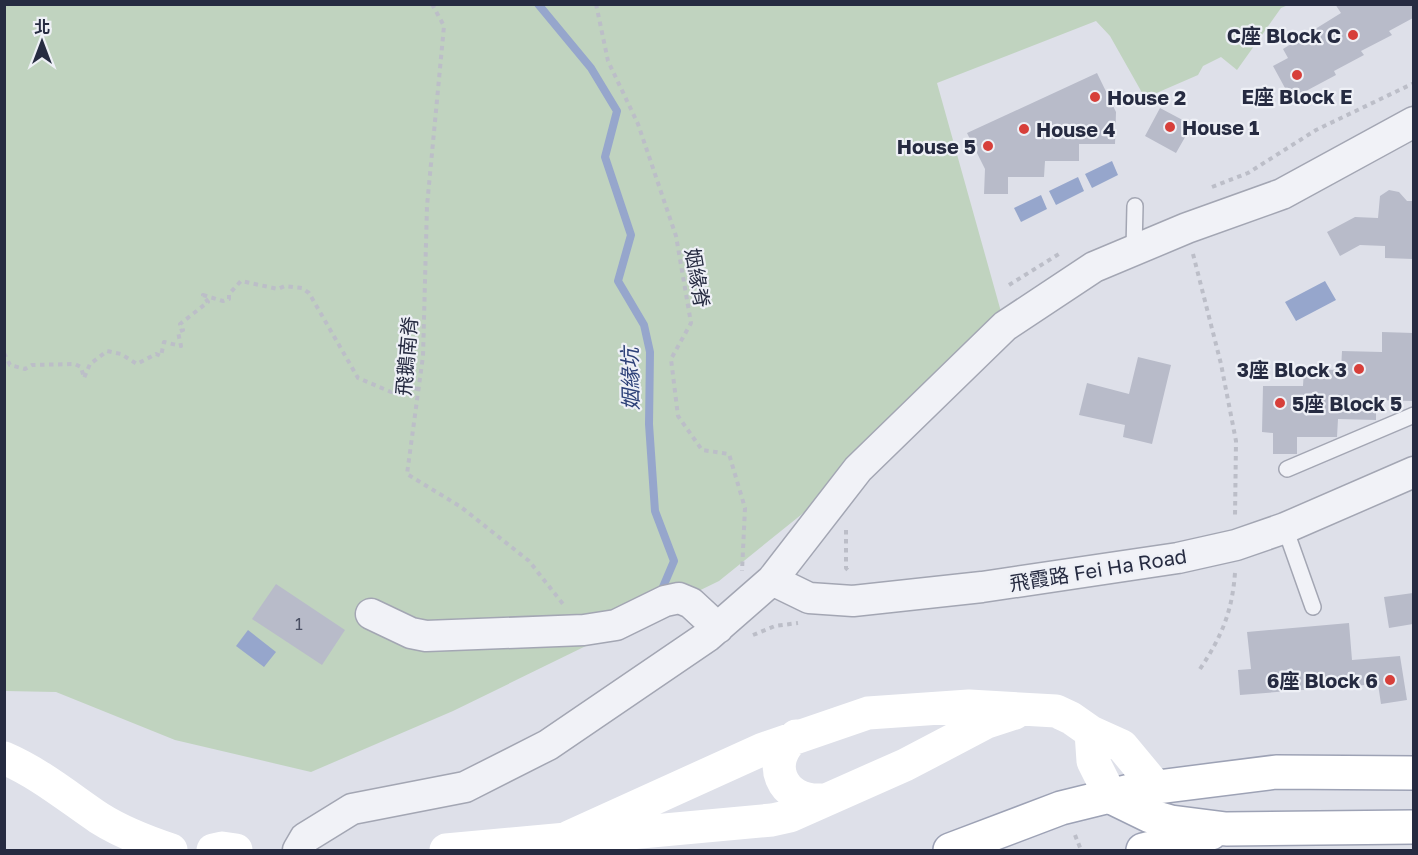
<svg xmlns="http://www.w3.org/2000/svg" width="1418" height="855" font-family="'Golos Text','Noto Sans TC',sans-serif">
  <rect width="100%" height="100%" fill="#dee0e9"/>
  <!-- green -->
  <path fill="#c0d3bf" d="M 5,5 L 1288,5 L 1281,8 L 1237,70 L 1221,57 L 1203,66 L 1198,75 L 1145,98 L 1110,36 L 1096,21 L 937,83 L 1005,326 L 858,469 L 719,581 L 453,711 L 311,772 L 175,740 L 56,692 L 5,691 Z"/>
  <!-- water -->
  <path fill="#96a6cc" d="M 1112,161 L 1118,175 L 1092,188 L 1085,174 Z
    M 1078,177 L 1084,191 L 1056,205 L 1049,191 Z
    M 1041,195 L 1047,209 L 1021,222 L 1014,208 Z
    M 1325,281 L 1336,300 L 1296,321 L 1285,302 Z
    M 248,630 L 276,652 L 264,667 L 236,646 Z"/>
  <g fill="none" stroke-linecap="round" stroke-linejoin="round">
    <!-- stream -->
    <path stroke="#96a6cc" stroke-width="8" d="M 538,4 L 591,68 L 617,111 L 605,157 L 631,235 L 618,281 L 644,325 L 650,352 L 649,424 L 655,511 L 674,561 L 660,594"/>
  </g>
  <!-- building -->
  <path fill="#b8bbc9" d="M 1335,4 L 1413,4 L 1413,18 L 1389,31 L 1392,35 L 1361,51 L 1364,55 L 1334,71 L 1336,75 L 1291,99 L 1273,66 L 1288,58 L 1283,49 L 1341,13 Z
    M 1097,73 L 1116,112 L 1115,144 L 1079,144 L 1079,161 L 1045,161 L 1044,177 L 1008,177 L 1008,194 L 984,194 L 985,169 L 967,133 Z
    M 1160,108 L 1192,125 L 1176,153 L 1145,136 Z
    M 1389,190 L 1399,192 L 1407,201 L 1413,201 L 1413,259 L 1385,258 L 1385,246 L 1360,245 L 1340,256 L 1327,232 L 1355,217 L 1378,218 L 1380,196 Z
    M 1382,332 L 1413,333 L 1413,401 L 1376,400 L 1376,420 L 1338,419 L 1337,437 L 1297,437 L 1297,454 L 1273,454 L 1273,433 L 1262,432 L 1263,386 L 1303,386 L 1304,369 L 1341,370 L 1342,351 L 1382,352 Z
    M 1138,357 L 1171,365 L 1152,444 L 1123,437 L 1125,425 L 1079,415 L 1087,383 L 1129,394 Z
    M 276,584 L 345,630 L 322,665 L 252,619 Z
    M 1413,593 L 1413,624 L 1389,628 L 1384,597 Z
    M 1349,623 L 1352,660 L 1400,656 L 1407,700 L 1381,704 L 1378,684 L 1240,695 L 1238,670 L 1251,669 L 1247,632 Z"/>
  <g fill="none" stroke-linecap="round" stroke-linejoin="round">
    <defs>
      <path id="lane" d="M 1134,249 L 1135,206
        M 1287,469 L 1414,415
        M 1285,528 L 1313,607"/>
      <path id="street" d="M 772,580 L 809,598 L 853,601 L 982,587 L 1178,558 L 1236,545 L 1285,528 L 1414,472
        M 371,614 L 411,633 L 426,636 L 584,630 L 616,625 L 665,601 L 679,598 L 691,603 L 718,628
        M 298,850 L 305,838 L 352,809 L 465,787 L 548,745 L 708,636 L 772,580 L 858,469 L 1005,326 L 1094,267 L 1187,228 L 1282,194 L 1414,122"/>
      <path id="primary" d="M 1111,797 L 1150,816 L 1171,822 L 1226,829 L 1414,827
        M 950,850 L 1061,808 L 1134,790 L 1276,772 L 1414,773
        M 1143,850 L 1211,833"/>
    </defs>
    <!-- lane casing -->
    <use href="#lane" stroke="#a3a6b3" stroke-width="18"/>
    <!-- street casing -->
    <use href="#street" stroke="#a3a6b3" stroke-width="33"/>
    <!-- primary casing -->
    <use href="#primary" stroke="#9da2b5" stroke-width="36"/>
    <!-- path -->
    <path stroke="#bcbec8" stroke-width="4" stroke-dasharray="4.5 4.5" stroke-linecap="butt" d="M 432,4 L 444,26 L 427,206 L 423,356 L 407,474 L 461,507 L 529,561 L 563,604
      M 596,4 L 608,61 L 638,124 L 676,236 L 691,323 L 671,359 L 678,416 L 702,450 L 729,454 L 745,508 L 742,571
      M 1212,187 L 1248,173 L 1316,130 L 1414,83
      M 1193,254 L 1221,364 L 1236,441 L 1235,517
      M 1009,285 L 1062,252
      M 4,353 L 10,365 L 25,369 L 32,365 L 75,364 L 81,367 L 84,378 L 90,364 L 107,351 L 121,354 L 137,364 L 156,354 L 161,356 L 164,342 L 181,346 L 178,332 L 183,330 L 180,324 L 208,302 L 203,295 L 223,301 L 229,299 L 229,294 L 241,281 L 278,289 L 285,286 L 302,288 L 309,293 L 358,378 L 391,392 L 398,386 L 419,389
      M 846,530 L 846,568 L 850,572
      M 753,635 L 775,626 L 798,623
      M 1200,669 C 1222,636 1232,612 1235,573
      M 1075,835 L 1081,850"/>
    <!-- lane -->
    <use href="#lane" stroke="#f1f2f7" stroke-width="15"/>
    <!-- street -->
    <use href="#street" stroke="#f1f2f7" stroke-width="30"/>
    <!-- secondary -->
    <path stroke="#fff" stroke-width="33" d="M 1091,732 L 1093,761 L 1111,797
      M 796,736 C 764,761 781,802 821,800
      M 4,758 C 39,773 68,797 99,818 C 121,832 147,842 171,850
      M 569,837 L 763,749 L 868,713 L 969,706 L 1056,711 L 1071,718 L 1091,732 L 1122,746 L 1156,787
      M 213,850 L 222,848 L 236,850
      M 446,850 L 772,820 L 790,816 L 905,765 L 987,722 L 1015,713"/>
    <!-- primary -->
    <use href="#primary" stroke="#fff" stroke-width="33"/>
  </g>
  <!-- markers -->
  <g fill="#d73f3a" stroke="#eef0f6" stroke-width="2">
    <circle cx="1353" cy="35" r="6"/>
    <circle cx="1297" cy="75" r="6"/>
    <circle cx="1095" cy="97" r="6"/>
    <circle cx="1170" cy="127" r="6"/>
    <circle cx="1024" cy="129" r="6"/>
    <circle cx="988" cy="146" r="6"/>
    <circle cx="1359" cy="369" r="6"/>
    <circle cx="1280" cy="403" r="6"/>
    <circle cx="1390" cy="680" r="6"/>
  </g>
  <g text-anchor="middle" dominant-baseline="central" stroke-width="4.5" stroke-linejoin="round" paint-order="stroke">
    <!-- number labels -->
    <g font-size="16" fill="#4a4f63">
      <text x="299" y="624">1</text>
    </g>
    <!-- poi labels -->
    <g font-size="20" font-weight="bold" fill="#262b41" stroke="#eef0f6" text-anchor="end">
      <text x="1341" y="35">C座 Block C</text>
      <text x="1297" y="96" text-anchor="middle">E座 Block E</text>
      <text x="1107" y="97" text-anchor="start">House 2</text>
      <text x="1182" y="127" text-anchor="start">House 1</text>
      <text x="1036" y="129" text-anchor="start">House 4</text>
      <text x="976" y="146">House 5</text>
      <text x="1347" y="369">3座 Block 3</text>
      <text x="1292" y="403" text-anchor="start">5座 Block 5</text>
      <text x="1378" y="680">6座 Block 6</text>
    </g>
    <!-- street labels -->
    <g font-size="20" fill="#262b41" stroke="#eef0f6">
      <text transform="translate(698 278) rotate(80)">姻緣脊</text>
      <text transform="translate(406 356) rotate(-85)">飛鵝南脊</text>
      <text transform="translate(1098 569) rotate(-9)">飛霞路 Fei Ha Road</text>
    </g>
    <!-- water labels -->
    <g font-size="21" font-style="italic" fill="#2d4178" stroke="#eef0f6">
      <text transform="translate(630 379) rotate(-91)">姻緣坑</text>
    </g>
  </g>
  <!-- border -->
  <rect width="1418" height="855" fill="none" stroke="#262b41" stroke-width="12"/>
  <!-- north arrow -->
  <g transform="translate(42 42)" stroke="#eef0f6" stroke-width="4.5" paint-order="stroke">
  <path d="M0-4.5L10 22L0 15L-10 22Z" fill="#262b41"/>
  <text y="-9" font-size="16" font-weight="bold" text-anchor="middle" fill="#262b41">北</text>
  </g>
</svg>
